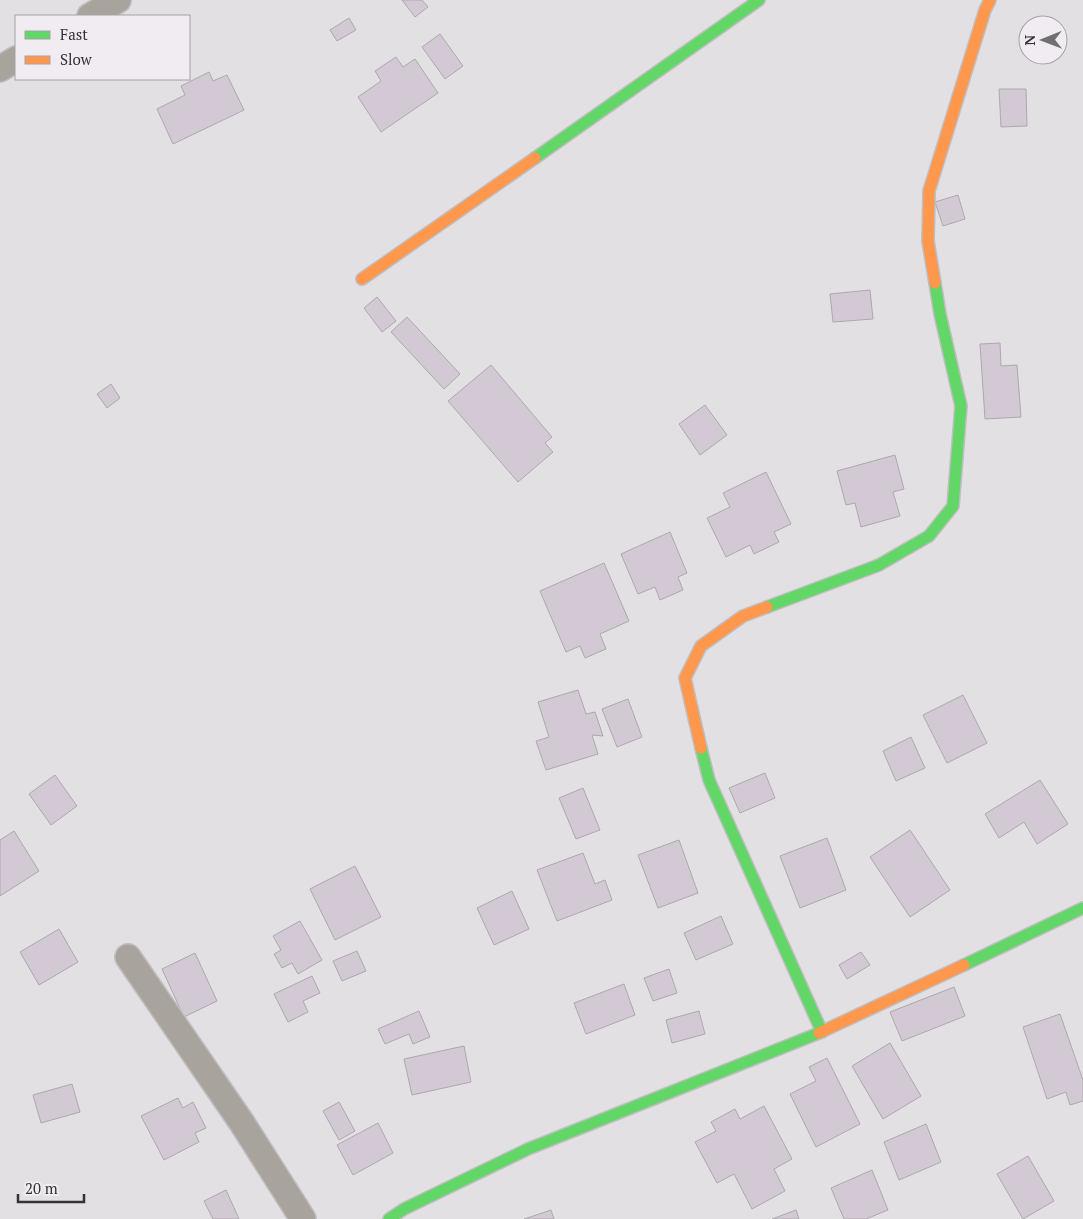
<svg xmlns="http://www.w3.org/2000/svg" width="1083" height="1219" font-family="'PT Serif',serif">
  <rect width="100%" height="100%" fill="#e3e0e4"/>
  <!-- building -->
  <path fill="#d2c9d4" stroke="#aba9ac" d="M 402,0 L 422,0 L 428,7 L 415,17 Z
    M 349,18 L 356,30 L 337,41 L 330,30 Z
    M 440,34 L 463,66 L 445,79 L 422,47 Z
    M 396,57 L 403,67 L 415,59 L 438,93 L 381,132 L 358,97 L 381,81 L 375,71 Z
    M 209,72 L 213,81 L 227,75 L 244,110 L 173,144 L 157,109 L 185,95 L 181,86 Z
    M 999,89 L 1026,89 L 1027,126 L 1001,127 Z
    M 958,195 L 965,219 L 943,226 L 935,202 Z
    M 870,290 L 873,319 L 833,322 L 830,294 Z
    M 377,297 L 396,321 L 382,332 L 364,308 Z
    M 407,317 L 460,374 L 444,389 L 391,332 Z
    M 1000,343 L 1001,366 L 1017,365 L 1021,417 L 985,419 L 980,344 Z
    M 491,365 L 552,437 L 545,443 L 553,452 L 518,482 L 448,401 Z
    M 111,384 L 120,398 L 107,408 L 97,394 Z
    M 705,405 L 727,435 L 700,455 L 679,424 Z
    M 895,455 L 904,489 L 893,492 L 900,516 L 861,527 L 855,503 L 846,505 L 837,471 Z
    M 766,472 L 791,524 L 774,532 L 779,542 L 754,554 L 750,545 L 726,557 L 707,518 L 730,507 L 723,493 Z
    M 670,532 L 687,573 L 678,577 L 683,590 L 660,600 L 655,587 L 638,594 L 621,554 Z
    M 604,563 L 629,621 L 600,634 L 606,649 L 585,658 L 580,646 L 566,652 L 540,591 Z
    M 578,690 L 586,714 L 595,712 L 603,736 L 592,735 L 598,754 L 546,770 L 536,741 L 549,737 L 538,702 Z
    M 963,695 L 987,743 L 947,763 L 923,715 Z
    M 628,699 L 642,737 L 617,747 L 602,709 Z
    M 911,737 L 925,768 L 896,781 L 883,751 Z
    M 765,773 L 775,798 L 740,813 L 729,788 Z
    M 55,775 L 77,806 L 51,825 L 29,794 Z
    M 1040,780 L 1068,824 L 1037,844 L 1024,822 L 999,838 L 985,814 Z
    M 583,788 L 600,830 L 576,839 L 559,798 Z
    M 910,830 L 950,890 L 910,917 L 870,857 Z
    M 14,831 L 39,871 L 0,896 L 0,840 Z
    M 827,838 L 846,890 L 800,908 L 780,856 Z
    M 679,840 L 698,893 L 658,908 L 638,855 Z
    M 583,853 L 595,884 L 605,880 L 612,900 L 557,921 L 537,870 Z
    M 355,866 L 381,917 L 335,940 L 310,889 Z
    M 512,891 L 529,929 L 494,945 L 477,908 Z
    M 721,916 L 733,944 L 696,960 L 684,933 Z
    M 300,921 L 322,960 L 298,974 L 292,963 L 282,968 L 274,954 L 281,950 L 273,936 Z
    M 59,929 L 78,962 L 39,985 L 20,952 Z
    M 357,951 L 366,971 L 342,981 L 333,961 Z
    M 861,952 L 870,965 L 847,979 L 839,965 Z
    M 195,953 L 217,1001 L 184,1017 L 162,969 Z
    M 669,969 L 677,993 L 653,1001 L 644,978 Z
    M 312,976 L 320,993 L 303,1001 L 308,1012 L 288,1022 L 274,994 Z
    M 624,984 L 635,1015 L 586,1034 L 574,1003 Z
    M 954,987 L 965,1016 L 902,1041 L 890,1012 Z
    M 419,1011 L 430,1037 L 413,1044 L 409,1034 L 385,1044 L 378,1029 Z
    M 699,1011 L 705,1034 L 672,1043 L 666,1020 Z
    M 1060,1014 L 1083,1080 L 1083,1101 L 1070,1105 L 1066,1092 L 1047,1099 L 1023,1027 Z
    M 890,1043 L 921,1096 L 883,1119 L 852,1066 Z
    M 464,1046 L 471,1082 L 412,1095 L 404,1059 Z
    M 827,1058 L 860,1124 L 816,1147 L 790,1094 L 816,1081 L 809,1067 Z
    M 72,1084 L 80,1112 L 41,1123 L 33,1095 Z
    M 178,1098 L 183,1108 L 193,1102 L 206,1128 L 195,1133 L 199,1142 L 164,1160 L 141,1116 Z
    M 339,1102 L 355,1131 L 339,1140 L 323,1111 Z
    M 764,1106 L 792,1159 L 774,1169 L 785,1191 L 752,1209 L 734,1174 L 717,1183 L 695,1142 L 716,1131 L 711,1122 L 735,1109 L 740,1119 Z
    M 378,1123 L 393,1153 L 353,1175 L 337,1145 Z
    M 926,1124 L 941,1162 L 899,1180 L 884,1142 Z
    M 1028,1156 L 1054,1201 L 1023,1219 L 997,1174 Z
    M 872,1170 L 888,1210 L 866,1219 L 844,1219 L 831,1188 Z
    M 226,1190 L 239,1219 L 213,1219 L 204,1201 Z
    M 551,1210 L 554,1219 L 524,1219 Z
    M 796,1210 L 799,1219 L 772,1219 Z"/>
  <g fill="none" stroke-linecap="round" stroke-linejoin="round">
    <defs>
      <path id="street" d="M 90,16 L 118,0
        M 0,69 L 16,59
        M 128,957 L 242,1123 L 303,1219"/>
      <path id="fast" d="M 535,158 L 759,0
        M 767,607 L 879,565 L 929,536 L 953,506 L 961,406 L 940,314 L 935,283
        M 701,748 L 709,780 L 822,1032
        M 964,965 L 1083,908
        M 389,1219 L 404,1209 L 528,1149 L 819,1033"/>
      <path id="slow" d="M 362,279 L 535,158
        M 935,283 L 928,241 L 929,191 L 985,10 L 990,0
        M 701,748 L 685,678 L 701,646 L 743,616 L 767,607
        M 819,1033 L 964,965"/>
    </defs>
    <!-- street casing -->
    <use href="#street" stroke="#c0bec0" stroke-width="28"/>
    <!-- fast casing -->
    <use href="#fast" stroke="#c0bec0" stroke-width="14"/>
    <!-- slow casing -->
    <use href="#slow" stroke="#c0bec0" stroke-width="14"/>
    <!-- street -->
    <use href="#street" stroke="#a8a49d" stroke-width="25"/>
    <!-- fast -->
    <use href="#fast" stroke="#63d668" stroke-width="11"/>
    <!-- slow -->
    <use href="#slow" stroke="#ff974d" stroke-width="11"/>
  </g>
  <!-- legend -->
  <rect x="15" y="15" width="175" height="65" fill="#f1ecf2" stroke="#a5a2a6"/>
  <rect x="25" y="31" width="25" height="8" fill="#63d668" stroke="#a5a2a6"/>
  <text x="60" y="40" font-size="15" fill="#343234">Fast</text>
  <rect x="25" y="56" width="25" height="8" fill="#ff974d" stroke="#a5a2a6"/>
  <text x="60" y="65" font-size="15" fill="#343234">Slow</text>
  <!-- north arrow -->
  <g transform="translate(1043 40) rotate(269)"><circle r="24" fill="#f1ecf2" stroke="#a5a2a6"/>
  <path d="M0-4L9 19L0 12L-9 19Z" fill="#716f72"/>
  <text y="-8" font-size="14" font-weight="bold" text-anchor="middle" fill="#343234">N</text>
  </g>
  <!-- scale -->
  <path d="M18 1194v8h66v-8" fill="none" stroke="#343234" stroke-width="2.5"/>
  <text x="25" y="1194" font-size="15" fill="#343234" stroke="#f1ecf2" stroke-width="4" paint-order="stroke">20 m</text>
</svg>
